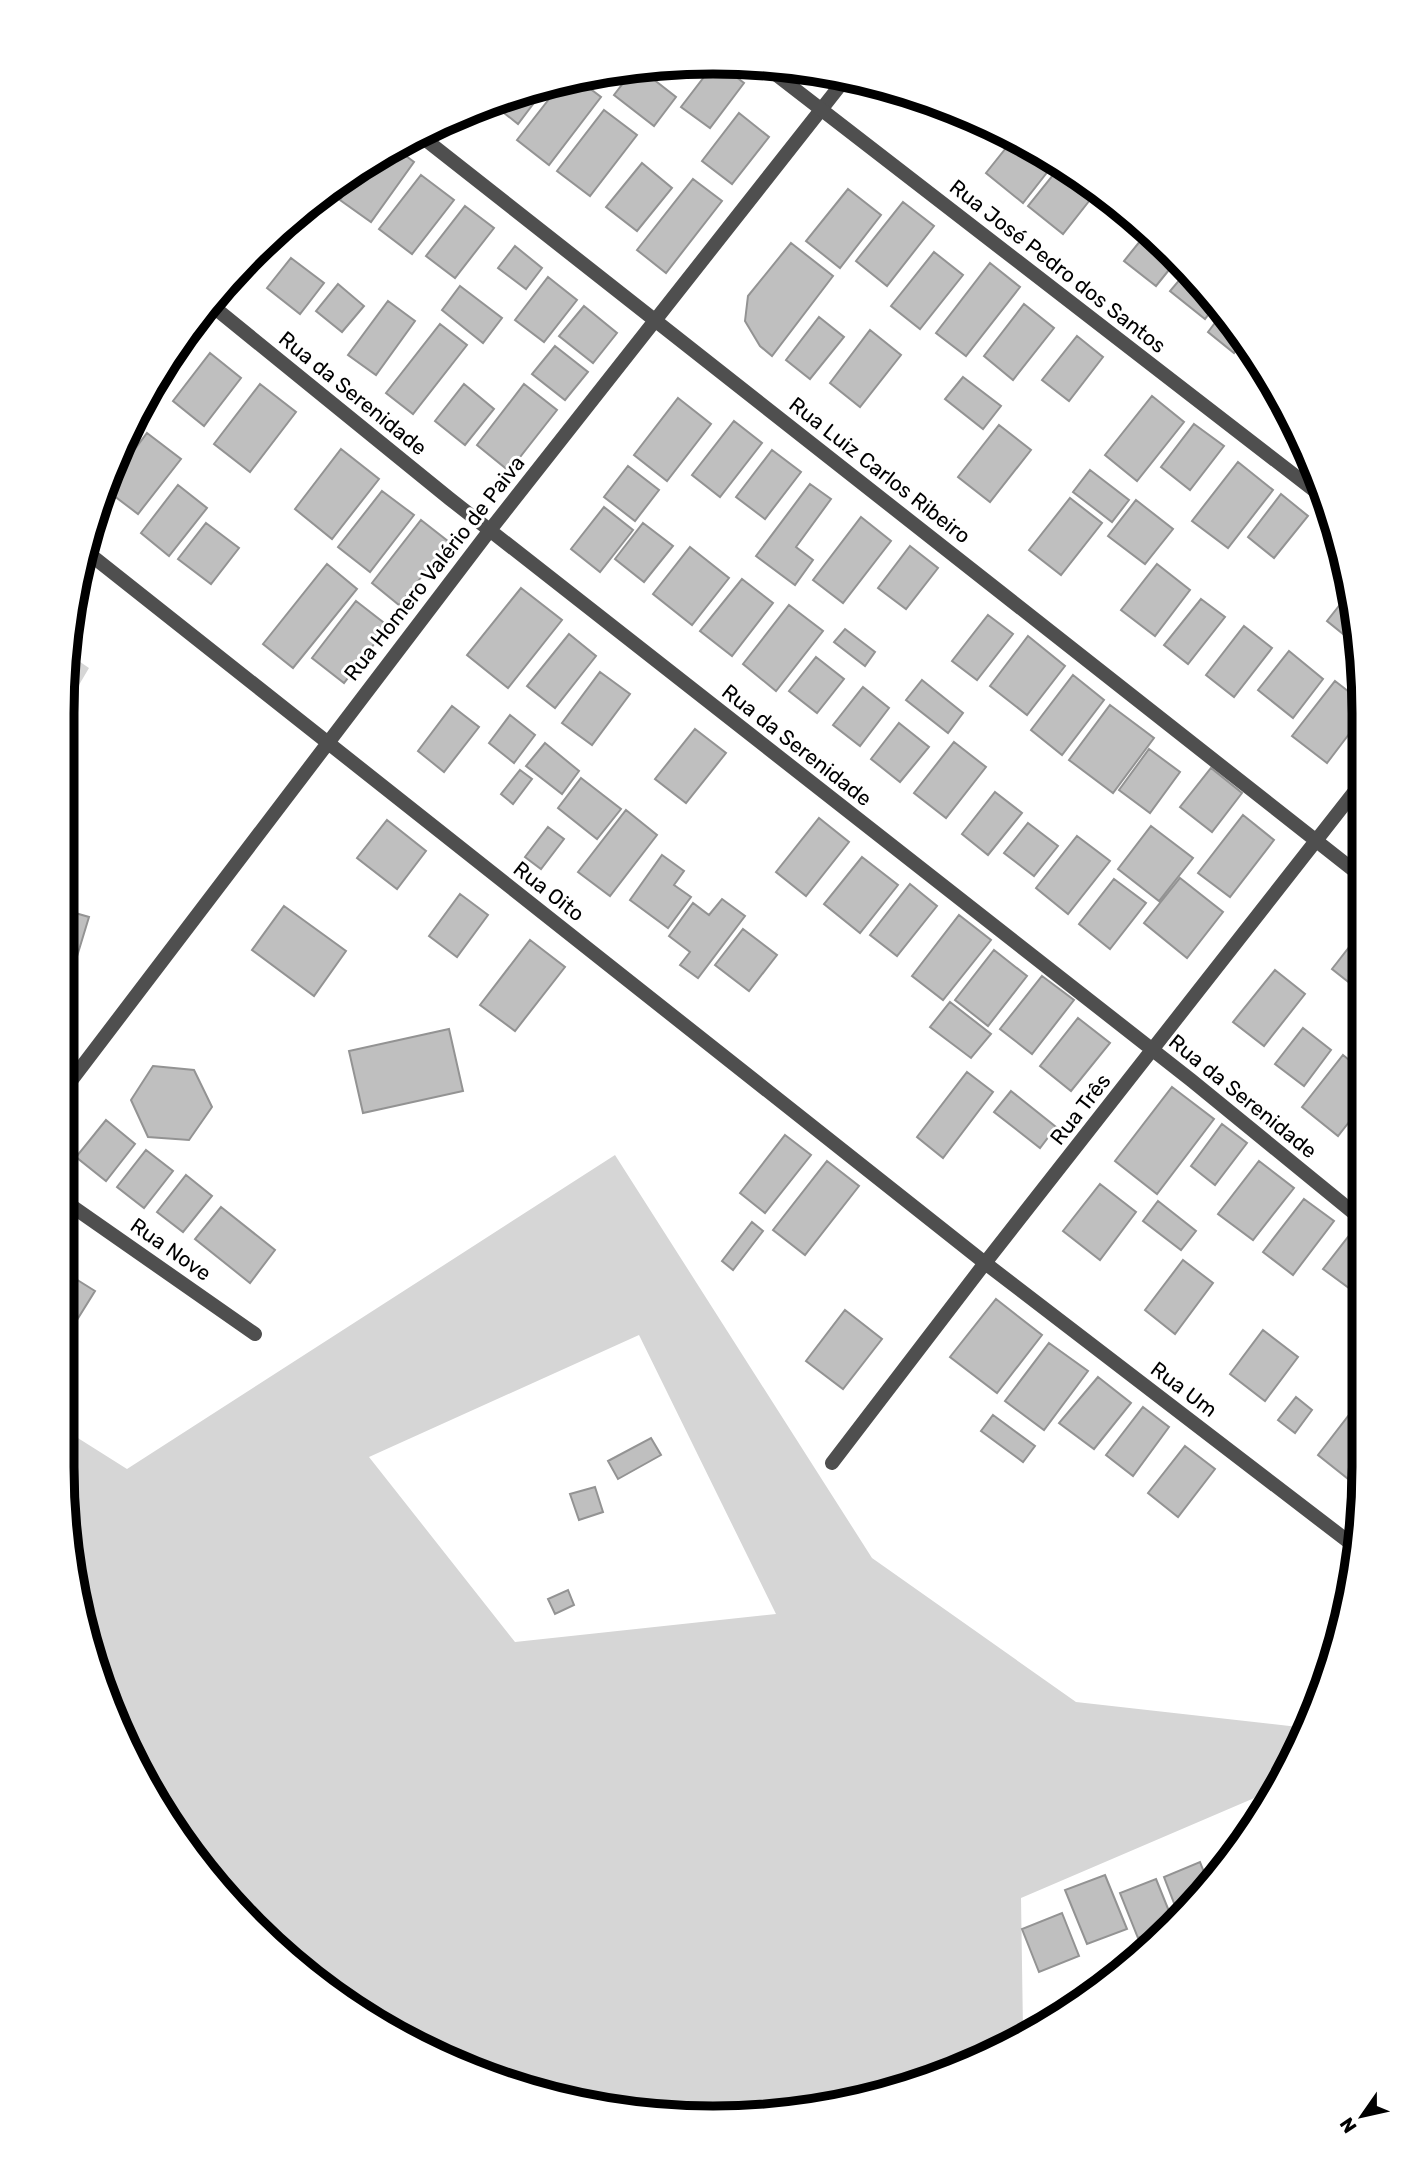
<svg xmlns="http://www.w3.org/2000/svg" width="1425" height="2179" font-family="Rubik,sans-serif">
  <rect width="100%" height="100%" fill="#fff"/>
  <!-- green -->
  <path fill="#d6d6d6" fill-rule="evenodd" d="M 67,653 L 89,668 L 66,707 Z
    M 615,1155 L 872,1558 L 1076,1702 L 1307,1728 L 1266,1793 L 1021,1898 L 1023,2031 L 932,2072 L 871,2097 L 712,2118 L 503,2083 L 316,1983 L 171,1829 L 96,1675 L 61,1467 L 62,1428 L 127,1469 ZM 639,1335 L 776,1614 L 515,1642 L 369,1457 Z"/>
  <!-- building -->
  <path fill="#bfbfbf" stroke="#939393" stroke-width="2" d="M 714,64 L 719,64 L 744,83 L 710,128 L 681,107 Z
    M 639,68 L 676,97 L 654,126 L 614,95 L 634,69 Z
    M 576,78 L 601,97 L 549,165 L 517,140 L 564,80 Z
    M 549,83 L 518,124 L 494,105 L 497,101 Z
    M 604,110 L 637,135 L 590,196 L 557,171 Z
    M 739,113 L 769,137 L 732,184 L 702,161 Z
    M 1014,138 L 1038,148 L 1056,161 L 1023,203 L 986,173 Z
    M 394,147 L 414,162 L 371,222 L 340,200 L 363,167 Z
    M 642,163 L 672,188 L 637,231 L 606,207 Z
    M 1061,165 L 1097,191 L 1063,234 L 1028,206 Z
    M 421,175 L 454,200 L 412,254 L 379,229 Z
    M 693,179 L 722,201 L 666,273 L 637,250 Z
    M 848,189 L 881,215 L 840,268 L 806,241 Z
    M 903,202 L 934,226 L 887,286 L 856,261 Z
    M 465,206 L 494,228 L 455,278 L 426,256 Z
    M 1149,230 L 1177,260 L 1156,286 L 1124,261 Z
    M 791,243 L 833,276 L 772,356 L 760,346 L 745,321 L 748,296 Z
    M 515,246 L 542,268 L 526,289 L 498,268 Z
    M 934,252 L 963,275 L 920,329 L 891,306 Z
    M 291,258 L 324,283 L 300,314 L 267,288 Z
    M 990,263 L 1020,287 L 966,356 L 936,333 Z
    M 1187,271 L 1217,303 L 1205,319 L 1170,291 Z
    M 548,277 L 577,300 L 544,342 L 515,320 Z
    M 338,284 L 364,306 L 342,332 L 316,311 Z
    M 460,286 L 502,318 L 483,343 L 442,310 Z
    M 388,301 L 415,321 L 376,375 L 348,355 Z
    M 1024,304 L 1054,328 L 1013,380 L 984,356 Z
    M 584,306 L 617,333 L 593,363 L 559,336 Z
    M 1224,311 L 1244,341 L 1234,353 L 1208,332 Z
    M 819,317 L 844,337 L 810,379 L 786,360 Z
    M 440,324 L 467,345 L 413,414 L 386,393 Z
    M 870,330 L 901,355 L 860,407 L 830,383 Z
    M 1077,336 L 1103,357 L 1069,401 L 1042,380 Z
    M 555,346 L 588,372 L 565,400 L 532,374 Z
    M 210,353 L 241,378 L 204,426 L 173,401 Z
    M 963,377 L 1001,406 L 983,429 L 945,399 Z
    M 260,384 L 296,412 L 250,472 L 214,444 Z
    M 464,384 L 494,409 L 465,445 L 435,421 Z
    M 524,384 L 557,410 L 509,471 L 477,445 Z
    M 1152,396 L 1184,422 L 1137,481 L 1105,455 Z
    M 678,398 L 711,424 L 667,481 L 634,455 Z
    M 734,421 L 762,443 L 720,497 L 692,475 Z
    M 1194,424 L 1224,446 L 1190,490 L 1161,467 Z
    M 999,425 L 1031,450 L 990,502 L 958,477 Z
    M 147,433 L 181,459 L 138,514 L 105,489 Z
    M 341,449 L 379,479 L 332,539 L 295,509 Z
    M 772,450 L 801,472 L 765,519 L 736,497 Z
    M 1238,462 L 1273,490 L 1228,548 L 1192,521 Z
    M 628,466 L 659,490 L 635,521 L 604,497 Z
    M 1090,470 L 1129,500 L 1112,522 L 1073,492 Z
    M 810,484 L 831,499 L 796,547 L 813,560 L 795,585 L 756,556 Z
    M 178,485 L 207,508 L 169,556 L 141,533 Z
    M 382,491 L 414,515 L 370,572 L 338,547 Z
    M 1281,494 L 1308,516 L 1274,558 L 1248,537 Z
    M 1070,498 L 1102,523 L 1061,575 L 1029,550 Z
    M 1136,500 L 1173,529 L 1145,564 L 1108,536 Z
    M 604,507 L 633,530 L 600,572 L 571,549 Z
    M 861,517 L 891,541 L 843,603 L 813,580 Z
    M 421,520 L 449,542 L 399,605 L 372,583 Z
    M 206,523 L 239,548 L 211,584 L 178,559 Z
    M 643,523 L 673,546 L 644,582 L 615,559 Z
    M 910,546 L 938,568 L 906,609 L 878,588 Z
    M 690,547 L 729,578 L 692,625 L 653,594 Z
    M 327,564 L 357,589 L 293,668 L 263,644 Z
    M 1157,564 L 1190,590 L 1155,636 L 1121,610 Z
    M 742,579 L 773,603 L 732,656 L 700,631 Z
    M 521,588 L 562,620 L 508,688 L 467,655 Z
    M 1350,592 L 1357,637 L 1353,642 L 1327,621 Z
    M 1201,599 L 1225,617 L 1188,664 L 1164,645 Z
    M 356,601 L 388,626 L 344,683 L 312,658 Z
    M 789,605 L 823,631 L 776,691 L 743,664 Z
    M 988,615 L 1013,634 L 977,680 L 952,661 Z
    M 1244,626 L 1272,648 L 1234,697 L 1206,675 Z
    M 845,629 L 875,652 L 865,666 L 834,642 Z
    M 569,634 L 596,656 L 555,708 L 527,686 Z
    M 1028,636 L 1065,666 L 1027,715 L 990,686 Z
    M 1289,651 L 1323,679 L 1293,718 L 1258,690 Z
    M 816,657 L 844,679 L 817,713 L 789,691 Z
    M 600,672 L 630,694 L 592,745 L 562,723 Z
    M 1073,675 L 1104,700 L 1062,755 L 1031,730 Z
    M 922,680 L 963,713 L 948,733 L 906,700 Z
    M 1335,681 L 1362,702 L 1362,717 L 1327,763 L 1292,736 Z
    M 863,687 L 889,708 L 860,746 L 833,725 Z
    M 1110,705 L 1154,738 L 1113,793 L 1069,760 Z
    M 452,706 L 479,727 L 444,772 L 418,751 Z
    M 510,715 L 535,735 L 514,763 L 489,743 Z
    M 899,723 L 929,747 L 900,782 L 871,759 Z
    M 695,729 L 726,753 L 686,803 L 655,779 Z
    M 954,742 L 986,767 L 946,818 L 914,793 Z
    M 545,743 L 579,771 L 562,794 L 526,766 Z
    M 1149,749 L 1180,772 L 1150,813 L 1119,790 Z
    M 1211,768 L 1242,793 L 1212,832 L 1180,807 Z
    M 520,770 L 532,779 L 513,804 L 501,794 Z
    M 581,778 L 621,809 L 597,839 L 558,808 Z
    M 995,792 L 1022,813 L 988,855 L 962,834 Z
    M 626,810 L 657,835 L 610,896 L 578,872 Z
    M 1243,815 L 1274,840 L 1230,897 L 1198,873 Z
    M 819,818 L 849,842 L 806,896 L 776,872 Z
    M 387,820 L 426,851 L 397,889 L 357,858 Z
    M 1028,823 L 1058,846 L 1034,876 L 1004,853 Z
    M 1151,826 L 1193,858 L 1159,901 L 1118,869 Z
    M 548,827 L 564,839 L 541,869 L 525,857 Z
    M 1077,836 L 1110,861 L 1068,914 L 1036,888 Z
    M 662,855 L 684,871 L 674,885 L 691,897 L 668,928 L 630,900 Z
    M 862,857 L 898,885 L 860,933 L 824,904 Z
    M 1180,878 L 1223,912 L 1187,958 L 1144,923 Z
    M 1114,879 L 1146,903 L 1110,949 L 1079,924 Z
    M 910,884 L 937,906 L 897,956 L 870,935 Z
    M 460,894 L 488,915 L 457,957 L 429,936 Z
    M 722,899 L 745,916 L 698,978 L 680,965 L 690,952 L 669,936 L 693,903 L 709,915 Z
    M 284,906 L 346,951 L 314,996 L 252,950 Z
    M 65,910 L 89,917 L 64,999 Z
    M 959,915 L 991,940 L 943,1000 L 912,976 Z
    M 743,929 L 777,955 L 749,991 L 715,965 Z
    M 1361,932 L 1361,992 L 1332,969 Z
    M 530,940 L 565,967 L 515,1031 L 480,1005 Z
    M 994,950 L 1027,976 L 988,1026 L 955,1000 Z
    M 1275,970 L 1305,994 L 1264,1046 L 1233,1022 Z
    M 1042,976 L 1074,1000 L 1032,1054 L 1000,1029 Z
    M 950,1002 L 991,1034 L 971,1058 L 930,1027 Z
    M 1078,1018 L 1110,1043 L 1071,1091 L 1040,1066 Z
    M 1303,1028 L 1331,1050 L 1304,1086 L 1275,1064 Z
    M 449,1029 L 463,1091 L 363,1113 L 349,1051 Z
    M 1343,1055 L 1360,1069 L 1360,1108 L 1338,1136 L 1302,1107 Z
    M 153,1066 L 194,1070 L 212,1107 L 189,1140 L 148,1137 L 131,1100 Z
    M 967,1072 L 993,1092 L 943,1158 L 917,1137 Z
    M 1172,1087 L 1214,1119 L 1157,1194 L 1115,1161 Z
    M 1011,1091 L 1056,1127 L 1040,1148 L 994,1112 Z
    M 106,1120 L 135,1144 L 106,1181 L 76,1157 Z
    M 1222,1124 L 1247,1143 L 1215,1185 L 1191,1166 Z
    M 785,1135 L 811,1155 L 765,1213 L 740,1193 Z
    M 146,1150 L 173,1171 L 144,1208 L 117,1187 Z
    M 827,1161 L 859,1186 L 805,1255 L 773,1230 Z
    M 1259,1161 L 1294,1188 L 1253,1240 L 1218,1214 Z
    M 186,1175 L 212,1196 L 183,1232 L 157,1212 Z
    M 1100,1184 L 1136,1212 L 1100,1260 L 1063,1231 Z
    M 1304,1199 L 1334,1221 L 1293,1275 L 1263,1252 Z
    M 1158,1201 L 1196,1231 L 1181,1250 L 1143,1221 Z
    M 221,1207 L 275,1250 L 250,1283 L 195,1239 Z
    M 752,1222 L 763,1231 L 733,1270 L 722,1261 Z
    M 1355,1228 L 1360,1232 L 1359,1282 L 1353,1291 L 1323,1269 Z
    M 1183,1260 L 1213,1283 L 1175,1334 L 1145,1310 Z
    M 63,1271 L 95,1291 L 62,1344 Z
    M 996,1299 L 1042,1335 L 997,1393 L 950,1357 Z
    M 845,1310 L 882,1339 L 843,1389 L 806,1361 Z
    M 1263,1330 L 1298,1357 L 1265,1401 L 1230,1374 Z
    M 1049,1343 L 1088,1371 L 1044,1430 L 1005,1401 Z
    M 1098,1377 L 1131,1403 L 1094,1449 L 1059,1423 Z
    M 1296,1397 L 1312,1410 L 1295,1433 L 1278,1420 Z
    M 1359,1402 L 1359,1473 L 1352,1482 L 1318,1455 Z
    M 1143,1407 L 1169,1427 L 1133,1476 L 1106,1455 Z
    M 993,1415 L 1035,1446 L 1023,1462 L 981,1431 Z
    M 651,1438 L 661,1455 L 618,1479 L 608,1461 Z
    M 1185,1446 L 1215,1469 L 1178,1517 L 1148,1493 Z
    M 595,1487 L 603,1512 L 579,1520 L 570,1494 Z
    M 568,1590 L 574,1605 L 555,1614 L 548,1599 Z
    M 1227,1856 L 1217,1872 L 1213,1862 Z
    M 1200,1862 L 1209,1885 L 1202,1896 L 1179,1916 L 1164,1877 Z
    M 1105,1875 L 1127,1929 L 1087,1944 L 1065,1890 Z
    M 1156,1879 L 1173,1921 L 1168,1926 L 1138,1938 L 1120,1893 Z
    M 1062,1913 L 1079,1956 L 1039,1972 L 1022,1929 Z"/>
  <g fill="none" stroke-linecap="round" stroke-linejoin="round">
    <!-- minor -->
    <path stroke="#4f4f4f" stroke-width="14" d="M 417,133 L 1361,876
      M 210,304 L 450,499 L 1191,1080 L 1360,1218
      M 87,552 L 985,1263 L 1358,1549
      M 64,1090 L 490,530 L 846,78
      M 63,1200 L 255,1334
      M 832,1463 L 985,1263 L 1362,782"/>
    <!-- tertiary -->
    <path stroke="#4f4f4f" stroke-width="14" d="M 765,66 L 1324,498"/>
  </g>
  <g text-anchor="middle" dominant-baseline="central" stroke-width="6" stroke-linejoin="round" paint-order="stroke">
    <!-- street labels -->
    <g font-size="21" fill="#000" stroke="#fff">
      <text transform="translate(1058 266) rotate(38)">Rua José Pedro dos Santos</text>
      <text transform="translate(353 393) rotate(39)">Rua da Serenidade</text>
      <text transform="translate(880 470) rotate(38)">Rua Luiz Carlos Ribeiro</text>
      <text transform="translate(434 568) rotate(-52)">Rua Homero Valério de Paiva</text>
      <text transform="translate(797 745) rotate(38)">Rua da Serenidade</text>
      <text transform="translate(549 891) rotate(38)">Rua Oito</text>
      <text transform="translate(1243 1096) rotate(39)">Rua da Serenidade</text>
      <text transform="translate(1080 1109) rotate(-52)">Rua Três</text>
      <text transform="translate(171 1249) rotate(35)">Rua Nove</text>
      <text transform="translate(1184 1389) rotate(37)">Rua Um</text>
    </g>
  </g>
  <!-- crop -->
  <path d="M0 0H1425V2179H0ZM713 74H713A639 639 0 0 1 1352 713V1467A639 639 0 0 1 713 2106H713A639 639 0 0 1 74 1467V713A639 639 0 0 1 713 74Z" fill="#fff" fill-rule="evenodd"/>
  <path fill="none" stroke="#000" stroke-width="9" d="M713 74H713A639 639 0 0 1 1352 713V1467A639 639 0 0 1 713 2106H713A639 639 0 0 1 74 1467V713A639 639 0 0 1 713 74Z"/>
  <!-- north arrow -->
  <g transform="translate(1362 2116) rotate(236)" stroke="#ffffff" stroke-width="5" paint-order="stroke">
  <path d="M0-5L12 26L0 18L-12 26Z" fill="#000000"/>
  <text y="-10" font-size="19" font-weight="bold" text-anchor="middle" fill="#000000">N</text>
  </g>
</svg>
